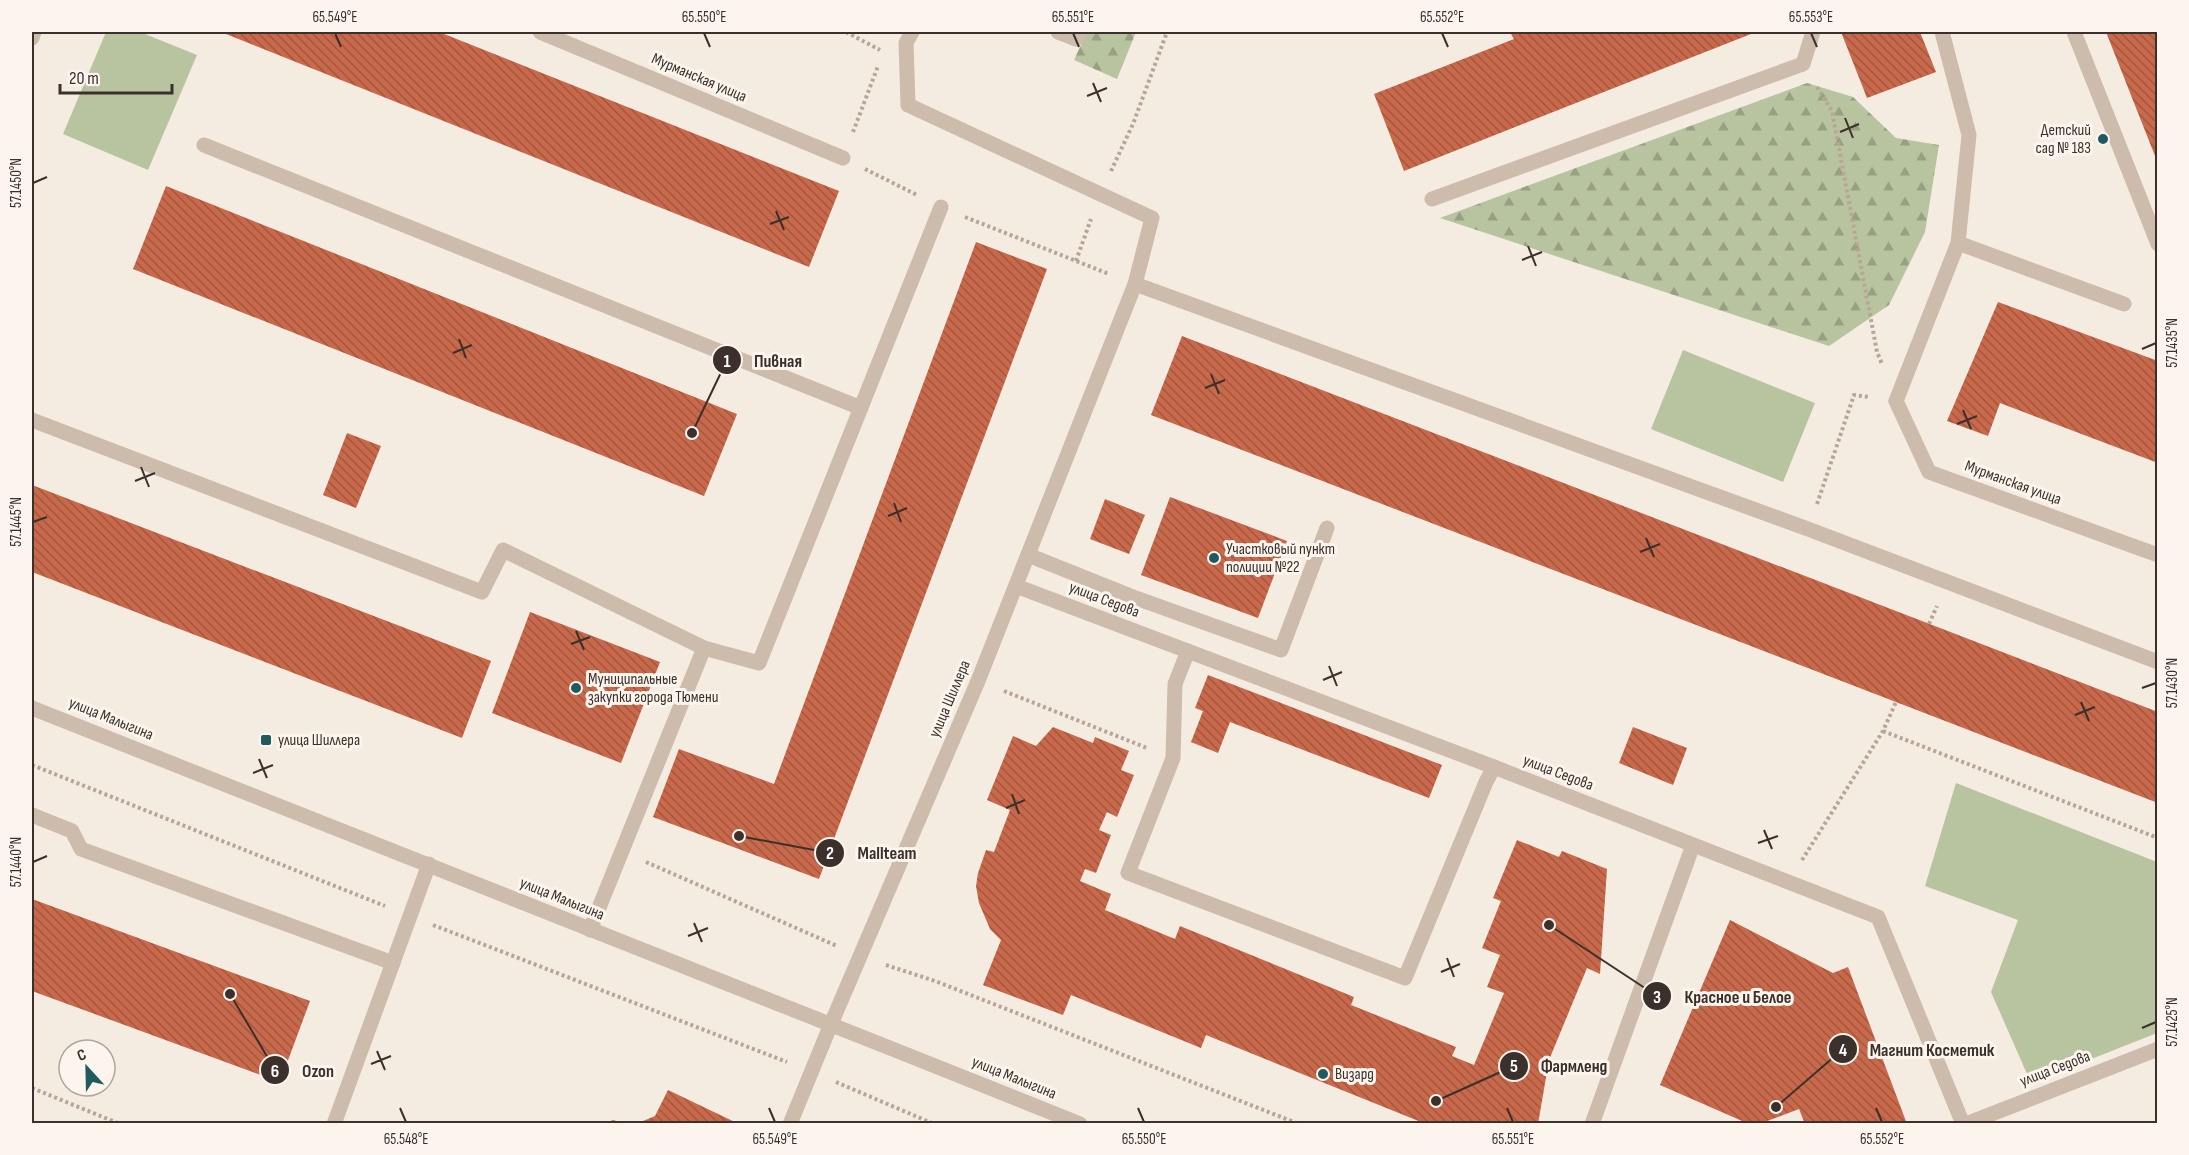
<svg xmlns="http://www.w3.org/2000/svg" width="2189" height="1155" font-family="'Sofia Sans Condensed',sans-serif">
  <defs>
    <pattern id="forest-firs" width="22" height="20" patternUnits="userSpaceOnUse" patternTransform="scale(1.5)"><rect width="22" height="20" fill="#b8c4a0"/><path d="M5 1l3.5 6h-7zM16 11l3.5 6h-7z" fill="#97a083"/></pattern>
    <pattern id="building-back-hatch" width="6" height="6" patternUnits="userSpaceOnUse" patternTransform="scale(1.5)"><rect width="6" height="6" fill="#c8694b"/><path d="M-1 5l2 2M0 0l6 6M5-1l2 2" fill="none" stroke="#a4573f"/></pattern>
  </defs>
  <rect width="100%" height="100%" fill="#f4ebe1"/>
  <!-- forest -->
  <path fill="url(#forest-firs)" d="M 1087,32 L 1136,32 L 1117,79 L 1074,60 Z
    M 1807,83 L 1853,97 L 1896,138 L 1939,145 L 1925,232 L 1889,305 L 1829,346 L 1440,218 Z"/>
  <!-- green -->
  <path fill="#b8c4a0" d="M 106,32 L 140,32 L 197,55 L 148,170 L 63,134 Z
    M 1683,350 L 1815,403 L 1783,482 L 1651,429 Z
    M 1956,783 L 2157,862 L 2157,1033 L 2031,1083 L 1991,992 L 2018,920 L 1925,886 Z"/>
  <!-- building -->
  <path fill="url(#building-back-hatch)" d="M 221,32 L 439,32 L 839,191 L 809,267 Z
    M 1510,32 L 1756,32 L 1404,171 L 1374,94 L 1514,39 Z
    M 1841,32 L 1920,32 L 1936,72 L 1867,98 Z
    M 2106,32 L 2158,32 L 2158,161 L 2157,161 Z
    M 166,186 L 737,414 L 704,496 L 133,269 Z
    M 976,242 L 1047,269 L 819,879 L 653,817 L 679,749 L 774,784 Z
    M 1998,302 L 2158,361 L 2158,463 L 2000,403 L 1988,436 L 1947,421 Z
    M 1182,336 L 2158,712 L 2158,803 L 1151,415 Z
    M 347,433 L 381,446 L 356,508 L 323,495 Z
    M 32,485 L 491,661 L 462,738 L 32,572 Z
    M 1170,497 L 1287,541 L 1258,618 L 1141,575 Z
    M 1105,499 L 1145,515 L 1129,554 L 1090,539 Z
    M 530,612 L 660,662 L 621,763 L 492,713 Z
    M 1208,675 L 1442,765 L 1429,798 L 1230,722 L 1218,753 L 1191,742 L 1203,711 L 1195,708 Z
    M 1053,727 L 1093,743 L 1095,737 L 1129,751 L 1121,770 L 1134,775 L 1117,817 L 1107,812 L 1099,830 L 1111,835 L 1096,873 L 1085,869 L 1080,881 L 1111,894 L 1105,910 L 1175,939 L 1180,926 L 1354,997 L 1351,1005 L 1456,1047 L 1452,1056 L 1474,1065 L 1504,993 L 1487,987 L 1500,955 L 1482,948 L 1501,901 L 1493,898 L 1517,840 L 1559,857 L 1562,851 L 1607,869 L 1600,974 L 1587,968 L 1549,1060 L 1538,1124 L 1421,1124 L 1421,1122 L 1206,1035 L 1201,1048 L 1071,995 L 1063,1015 L 983,985 L 1001,940 L 990,929 L 979,903 L 976,886 L 978,873 L 986,850 L 994,852 L 1010,810 L 987,800 L 1013,736 L 1036,746 Z
    M 1633,727 L 1687,748 L 1673,785 L 1619,763 Z
    M 32,899 L 310,1001 L 280,1082 L 32,991 Z
    M 1730,920 L 1833,973 L 1848,967 L 1907,1124 L 1805,1124 L 1799,1109 L 1759,1124 L 1749,1124 L 1660,1085 Z
    M 668,1090 L 739,1124 L 636,1124 L 655,1116 Z
    M 613,1120 L 623,1123 L 623,1124 L 604,1124 Z"/>
  <g fill="none" stroke-linecap="round" stroke-linejoin="round">
    <!-- path -->
    <path stroke="#b9a596" stroke-width="4" stroke-dasharray="3 3" stroke-linecap="butt" d="M 846,32 L 880,50
      M 1817,87 L 1832,111 L 1877,352 L 1882,364
      M 853,132 L 878,66
      M 865,169 L 917,195
      M 1111,171 L 1133,124 L 1167,32
      M 965,217 L 1109,274
      M 1076,261 L 1091,219
      M 1817,504 L 1854,395 L 1869,397
      M 1929,624 L 1937,606
      M 1004,691 L 1147,748
      M 1883,731 L 2158,838
      M 32,765 L 385,906
      M 1802,860 L 1883,731 L 1896,702
      M 646,862 L 837,946
      M 433,925 L 787,1062
      M 886,965 L 935,981 L 1299,1124
      M 836,1082 L 934,1124
      M 32,1088 L 120,1124"/>
    <!-- service -->
    <path stroke="#cdbbac" stroke-width="15" d="M 912,32 L 906,43 L 908,105 L 1152,218 L 1135,284 L 1808,529 L 2158,662
      M 1058,32 L 1076,39 L 1079,32
      M 2074,32 L 2158,244
      M 32,38 L 34,32
      M 204,145 L 861,408
      M 1432,199 L 1803,64 L 1813,32
      M 1958,243 L 2124,304
      M 1896,401 L 1958,243 L 1969,135 L 1942,32
      M 32,420 L 482,592 L 503,550 L 704,648 L 759,663 L 941,207
      M 1028,555 L 1133,597 L 1281,650 L 1327,528
      M 1188,651 L 1175,684 L 1173,758 L 1128,873 L 1405,978 L 1486,782 L 1494,767
      M 32,815 L 72,831 L 81,849 L 393,963
      M 590,930 L 704,648"/>
    <!-- minor -->
    <path stroke="#cdbbac" stroke-width="15" d="M 540,32 L 843,158
      M 1896,401 L 1929,472 L 2158,555
      M 1016,586 L 1494,767 L 1878,917 L 1963,1124
      M 334,1124 L 429,864
      M 790,1124 L 831,1024 L 978,681 L 1135,284
      M 1592,1124 L 1693,845
      M 1966,1124 L 2158,1049"/>
    <!-- tertiary -->
    <path stroke="#cdbbac" stroke-width="15" d="M 32,708 C 381,846 731,984 1080,1124"/>
  </g>
  <!-- ticks -->
  <path fill="none" stroke="#3b302b" stroke-width="2" d="M 335,33 L 341,47M 704,33 L 710,47M 1073,33 L 1079,47M 1442,33 L 1448,47M 1811,33 L 1817,47M 1093,83 L 1101,102M 1087,96 L 1107,88M 1845,118 L 1853,138M 1840,132 L 1859,124M 33,183 L 47,177M 776,211 L 784,230M 770,224 L 789,217M 1528,246 L 1536,266M 1522,260 L 1542,252M 459,339 L 466,358M 2142,349 L 2156,343M 453,353 L 472,345M 1211,374 L 1219,394M 1205,388 L 1225,380M 1963,410 L 1971,429M 1957,424 L 1977,416M 141,467 L 149,487M 135,481 L 155,473M 894,503 L 901,522M 888,516 L 907,508M 33,522 L 47,517M 1646,538 L 1654,557M 1640,552 L 1660,544M 576,631 L 584,650M 571,644 L 590,637M 1329,666 L 1337,686M 1323,680 L 1342,672M 2142,688 L 2156,683M 2081,702 L 2089,721M 2075,715 L 2095,707M 259,759 L 267,778M 253,773 L 273,765M 1012,794 L 1019,814M 1006,808 L 1025,800M 1764,830 L 1772,849M 1758,843 L 1778,836M 33,862 L 47,856M 694,923 L 702,942M 688,936 L 708,928M 1447,958 L 1454,977M 1441,972 L 1460,964M 2142,1028 L 2156,1022M 377,1051 L 385,1070M 371,1064 L 391,1056M 400,1108 L 406,1122M 769,1108 L 775,1122M 1138,1108 L 1144,1122M 1507,1108 L 1513,1122M 1876,1108 L 1882,1122"/>
  <!-- markers -->
  <g fill="#1f5a5e" stroke="#fbf5ee" stroke-width="2">
    <circle cx="2103" cy="139" r="6"/>
    <circle cx="1214" cy="558" r="6"/>
    <circle cx="576" cy="688" r="6"/>
    <rect x="260" y="734" width="12" height="12" rx="3"/>
    <circle cx="1323" cy="1074" r="6"/>
  </g>
  <g text-anchor="middle" dominant-baseline="central" stroke-width="6" stroke-linejoin="round" paint-order="stroke">
    <!-- street labels -->
    <g font-size="16" fill="#3b302b" stroke="#fbf5ee">
      <text transform="translate(699 78) rotate(23)">Мурманская улица</text>
      <text transform="translate(2013 483) rotate(20)">Мурманская улица</text>
      <text transform="translate(1104 600) rotate(21)">улица Седова</text>
      <text transform="translate(950 699) rotate(-67)">улица Шиллера</text>
      <text transform="translate(111 719) rotate(22)">улица Малыгина</text>
      <text transform="translate(1558 773) rotate(21)">улица Седова</text>
      <text transform="translate(562 899) rotate(22)">улица Малыгина</text>
      <text transform="translate(2055 1069) rotate(-21)">улица Седова</text>
      <text transform="translate(1014 1078) rotate(22)">улица Малыгина</text>
    </g>
    <!-- poi labels -->
    <g font-size="16" fill="#3b302b" stroke="#fbf5ee" text-anchor="start">
      <text x="2091" y="130" text-anchor="end">Детский<tspan x="2091" dy="18">сад № 183</tspan></text>
      <text x="1226" y="549">Участковый пункт<tspan x="1226" dy="18">полиции №22</tspan></text>
      <text x="588" y="679">Муниципальные<tspan x="588" dy="18">закупки города Тюмени</tspan></text>
      <text x="278" y="740">улица Шиллера</text>
      <text x="1335" y="1074">Визард</text>
    </g>
  </g>
  <!-- callouts -->
  <path fill="none" stroke="#3b302b" stroke-width="2" d="M692 433L727 360M739 836L830 853M1549 925L1657 996M1776 1107L1843 1049M1436 1101L1514 1066M230 994L275 1070"/>
  <g fill="#3b302b" stroke="#fbf5ee" stroke-width="2">
    <circle cx="692" cy="433" r="6"/>
    <circle cx="739" cy="836" r="6"/>
    <circle cx="1549" cy="925" r="6"/>
    <circle cx="1776" cy="1107" r="6"/>
    <circle cx="1436" cy="1101" r="6"/>
    <circle cx="230" cy="994" r="6"/>
    <circle cx="727" cy="360" r="15"/>
    <circle cx="830" cy="853" r="15"/>
    <circle cx="1657" cy="996" r="15"/>
    <circle cx="1843" cy="1049" r="15"/>
    <circle cx="1514" cy="1066" r="15"/>
    <circle cx="275" cy="1070" r="15"/>
  </g>
  <g font-size="18" text-anchor="middle" font-weight="bold" fill="#fff">
    <text x="727" y="367">1</text>
    <text x="830" y="859">2</text>
    <text x="1657" y="1003">3</text>
    <text x="1843" y="1056">4</text>
    <text x="1514" y="1072">5</text>
    <text x="275" y="1077">6</text>
  </g>
  <g font-size="18" text-anchor="middle" font-weight="bold" fill="#3b302b" stroke="#fbf5ee" stroke-width="6" stroke-linejoin="round" paint-order="stroke">
    <text x="778" y="367">Пивная</text>
    <text x="887" y="859">Mallteam</text>
    <text x="1738" y="1003">Красное и Белое</text>
    <text x="1932" y="1056">Магнит Косметик</text>
    <text x="1574" y="1072">Фармленд</text>
    <text x="318" y="1077">Ozon</text>
  </g>
  <!-- border -->
  <rect width="2189" height="1155" fill="none" stroke="#fbf5ee" stroke-width="66"/>
  <!-- north arrow -->
  <g transform="translate(87 1068) rotate(338)"><circle r="28" fill="#fbf5ee" stroke="#aea6a0" stroke-width="1.5"/>
  <path d="M0-4.5L10 22L0 15L-10 22Z" fill="#1f5a5e"/>
  <text y="-9" font-size="16" font-weight="bold" text-anchor="middle" fill="#3b302b">С</text>
  </g>
  <!-- scale -->
  <path d="M60 84v9h112v-9" fill="none" stroke="#3b302b" stroke-width="3"/>
  <text x="69" y="84" font-size="18" fill="#3b302b" stroke="#fbf5ee" stroke-width="4.5" paint-order="stroke">20 m</text>
  <rect x="33" y="33" width="2123" height="1089" fill="none" stroke="#3b302b" stroke-width="2"/>
  <g font-size="15" text-anchor="middle" fill="#3b302b">
    <text x="335" y="22">65.549°E</text>
    <text x="704" y="22">65.550°E</text>
    <text x="1073" y="22">65.551°E</text>
    <text x="1442" y="22">65.552°E</text>
    <text x="1811" y="22">65.553°E</text>
    <text transform="translate(16 183) rotate(-90)" y="5">57.1450°N</text>
    <text transform="translate(2172 343) rotate(-90)" y="5">57.1435°N</text>
    <text transform="translate(16 522) rotate(-90)" y="5">57.1445°N</text>
    <text transform="translate(2172 683) rotate(-90)" y="5">57.1430°N</text>
    <text transform="translate(16 862) rotate(-90)" y="5">57.1440°N</text>
    <text transform="translate(2172 1022) rotate(-90)" y="5">57.1425°N</text>
    <text x="406" y="1144">65.548°E</text>
    <text x="775" y="1144">65.549°E</text>
    <text x="1144" y="1144">65.550°E</text>
    <text x="1513" y="1144">65.551°E</text>
    <text x="1882" y="1144">65.552°E</text>
  </g>
</svg>
